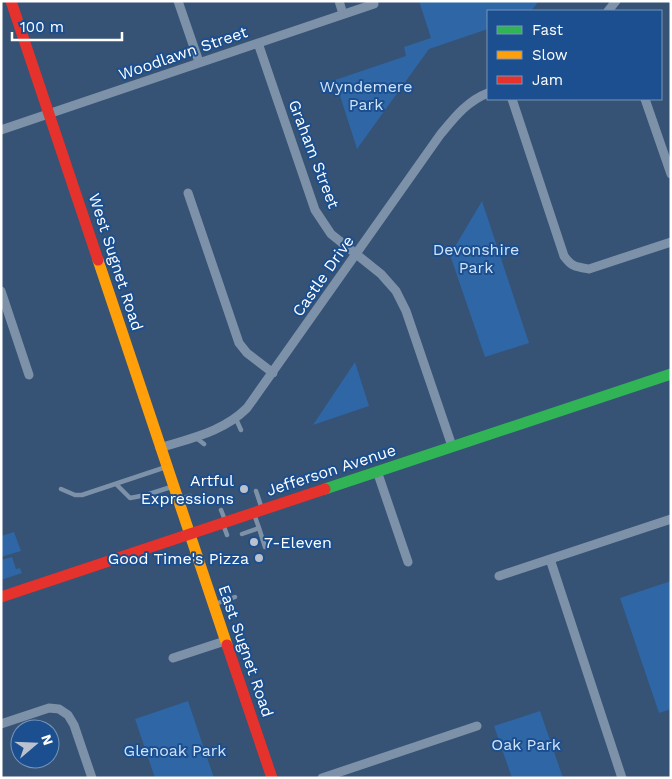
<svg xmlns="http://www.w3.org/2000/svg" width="672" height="779" font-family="'Work Sans',sans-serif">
  <rect width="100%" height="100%" fill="#365274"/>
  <!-- green -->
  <path fill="#2f66a5" d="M 419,1 L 539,1 L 531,11 L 488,11 L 488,29 L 429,49 L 357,149 L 335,80 L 406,56 L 404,47 L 431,38 Z
    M 482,201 L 529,343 L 485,357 L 450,255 Z
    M 355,362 L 369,406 L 313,425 Z
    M 14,532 L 21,551 L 1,557 L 1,536 Z
    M 12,557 L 16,569 L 20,568 L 22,573 L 1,580 L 1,560 Z
    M 671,581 L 671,709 L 659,713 L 620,598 Z
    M 188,701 L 214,778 L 155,778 L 135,719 Z
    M 540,711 L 563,778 L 512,778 L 494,726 Z"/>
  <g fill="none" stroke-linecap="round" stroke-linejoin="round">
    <!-- lane -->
    <path stroke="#7d92a8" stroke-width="4.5" d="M 236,419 L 241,430
      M 195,437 L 204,444
      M 116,484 L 130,498 L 146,495 L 171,487
      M 61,489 L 75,495 L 82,495 L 166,467
      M 256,491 L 262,509
      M 180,499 L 190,496
      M 221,510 L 225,520
      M 223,524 L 227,535
      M 259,528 L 265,547
      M 242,534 L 259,528 L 254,514
      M 215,604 L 235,597"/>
    <!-- street -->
    <path stroke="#7d92a8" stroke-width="9" d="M 178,1 L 199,62
      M 339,1 L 343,14
      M 608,11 L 616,1
      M 258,43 L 315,210 L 331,234 L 381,274 L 396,291 L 406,311 L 452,446
      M 512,99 L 564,256 C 572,267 576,267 589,269 L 671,242
      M 645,99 L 671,174
      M 1,130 L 374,4
      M 188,193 L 239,343 L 247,353 L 273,373
      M 1,291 L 29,375
      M 160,448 C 191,438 223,432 247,408 L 440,135 C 454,118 467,101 488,93
      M 377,471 L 408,562
      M 550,559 L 622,778
      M 499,576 L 671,519
      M 173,658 L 225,641
      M 1,724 L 49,708 L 59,709 L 68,715 L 74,725 L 92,778
      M 322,778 L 477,726"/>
    <!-- fast -->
    <path stroke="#30b455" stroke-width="11" d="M 325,489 L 671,374"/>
    <!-- slow -->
    <path stroke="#ff9f0a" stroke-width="11" d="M 98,260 L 227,645"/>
    <!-- jam -->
    <path stroke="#e5322d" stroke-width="11" d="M 11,1 L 98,260
      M 1,597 L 325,489
      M 227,645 L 272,778"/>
  </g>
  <!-- markers -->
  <g fill="#b9c2ce" stroke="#1b4f8f" stroke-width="2">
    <circle cx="244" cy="489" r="5"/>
    <circle cx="254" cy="542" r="5"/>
    <circle cx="259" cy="558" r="5"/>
  </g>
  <g text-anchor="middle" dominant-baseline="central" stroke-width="4" stroke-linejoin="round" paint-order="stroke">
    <!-- street labels -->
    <g font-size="16" fill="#fff" stroke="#1b4f8f">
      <text transform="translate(183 53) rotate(-19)">Woodlawn Street</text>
      <text transform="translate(314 154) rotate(69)">Graham Street</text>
      <text transform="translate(116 262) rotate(72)">West Sugnet Road</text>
      <text transform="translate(323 276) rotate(-55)">Castle Drive</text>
      <text transform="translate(331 470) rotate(-18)">Jefferson Avenue</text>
      <text transform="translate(246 651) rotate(71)">East Sugnet Road</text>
    </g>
    <!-- park labels -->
    <g font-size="16" fill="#cfe3fa" stroke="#1b4f8f">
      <text x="366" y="86">Wyndemere<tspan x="366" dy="18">Park</tspan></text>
      <text x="476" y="249">Devonshire<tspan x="476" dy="18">Park</tspan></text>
      <text x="526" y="744">Oak Park</text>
      <text x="175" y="750">Glenoak Park</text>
    </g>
    <!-- poi labels -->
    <g font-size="16" fill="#fff" stroke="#1b4f8f" text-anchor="end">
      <text x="234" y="480">Artful<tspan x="234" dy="18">Expressions</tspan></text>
      <text x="264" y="542" text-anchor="start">7-Eleven</text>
      <text x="249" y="558">Good Time's Pizza</text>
    </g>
  </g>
  <!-- border -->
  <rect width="672" height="779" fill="none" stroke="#ffffff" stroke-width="5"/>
  <!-- legend -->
  <rect x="487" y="10" width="175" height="90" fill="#1b4f8f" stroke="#7695bc"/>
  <rect x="497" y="26" width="25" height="8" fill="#30b455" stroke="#7695bc"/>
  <text x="532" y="35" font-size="15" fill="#ffffff">Fast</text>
  <rect x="497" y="51" width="25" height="8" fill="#ff9f0a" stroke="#7695bc"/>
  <text x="532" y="60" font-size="15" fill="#ffffff">Slow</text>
  <rect x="497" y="76" width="25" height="8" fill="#e5322d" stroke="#7695bc"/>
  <text x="532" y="85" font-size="15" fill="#ffffff">Jam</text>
  <!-- north arrow -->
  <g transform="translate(35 744) rotate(71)"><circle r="24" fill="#1b4f8f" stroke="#7695bc"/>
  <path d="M0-4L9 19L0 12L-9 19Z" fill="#b9c2ce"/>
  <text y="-8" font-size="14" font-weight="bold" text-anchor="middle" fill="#ffffff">N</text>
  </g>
  <!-- scale -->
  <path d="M12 32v8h110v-8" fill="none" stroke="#ffffff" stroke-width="2.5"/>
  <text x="20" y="32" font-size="15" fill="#ffffff" stroke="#1b4f8f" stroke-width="4" paint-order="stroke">100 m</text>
</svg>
